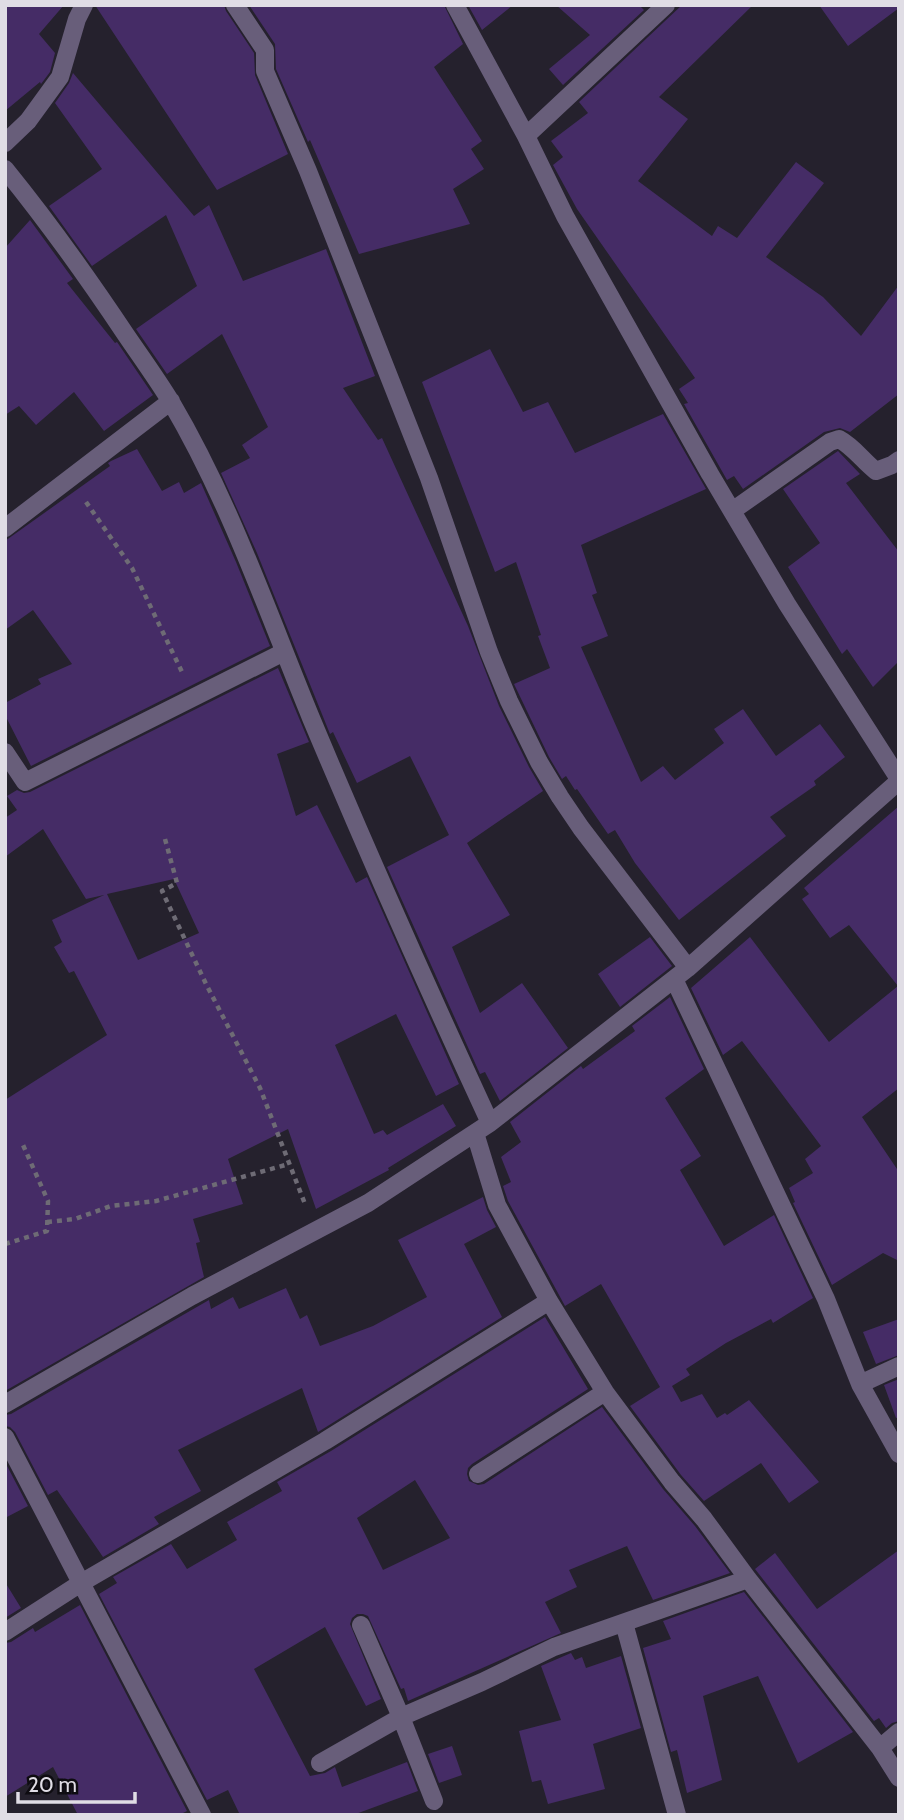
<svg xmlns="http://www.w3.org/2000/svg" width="904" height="1820" font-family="Cabin,sans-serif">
  <rect width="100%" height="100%" fill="#25212d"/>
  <!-- building -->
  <path fill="#452c66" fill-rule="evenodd" d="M 5,5 L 64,5 L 39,34 L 55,53 L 50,72 L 41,84 L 40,82 L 5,111 Z
    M 95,5 L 224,5 L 226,11 L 254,53 L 255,75 L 288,154 L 217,190 Z
    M 249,5 L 444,5 L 463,44 L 434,67 L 482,141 L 471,149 L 484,169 L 453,189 L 470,224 L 359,254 L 310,140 L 308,142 L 276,69 L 275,44 Z
    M 468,5 L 513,5 L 482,30 Z
    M 556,5 L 639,5 L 644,10 L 563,85 L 549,69 L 590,35 Z
    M 682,5 L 753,5 L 659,97 L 688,119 L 638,181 L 712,236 L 718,226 L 737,238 L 796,162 L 824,183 L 766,257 L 823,297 L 861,336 L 899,285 L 899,394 L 850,432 L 840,428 L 824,432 L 743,489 L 734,476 L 727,480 L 684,404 L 688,403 L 679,389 L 695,378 L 577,209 L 553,165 L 563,157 L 551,141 L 588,113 L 579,102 Z
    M 819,5 L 899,5 L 899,8 L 848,46 Z
    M 73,73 L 194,216 L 209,205 L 243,281 L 326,249 L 375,376 L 343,388 L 378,440 L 382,438 L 468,626 L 499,706 L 529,767 L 543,791 L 467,843 L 510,915 L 452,947 L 480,1013 L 522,983 L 568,1048 L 500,1101 L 485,1072 L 480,1074 L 387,867 L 449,835 L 410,756 L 357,783 L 333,732 L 330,734 L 257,553 L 221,473 L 250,458 L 242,445 L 268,427 L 222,334 L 167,374 L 136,329 L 197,286 L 166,215 L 92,266 L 49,206 L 102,169 L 55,103 L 69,83 Z
    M 30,220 L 73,279 L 67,283 L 115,343 L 117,342 L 153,395 L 104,431 L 74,392 L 36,425 L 19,406 L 5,415 L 5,248 Z
    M 490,349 L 523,412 L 548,402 L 575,453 L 663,414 L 706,489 L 581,545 L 597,593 L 592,595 L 608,636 L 581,647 L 641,782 L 663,766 L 675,780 L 724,743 L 714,729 L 743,709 L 776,756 L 820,724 L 845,757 L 814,781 L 816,785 L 770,817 L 786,836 L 679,920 L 635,863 L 615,830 L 608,834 L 577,789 L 575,790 L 566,776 L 562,779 L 549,757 L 514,684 L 550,668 L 538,636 L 541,635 L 516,562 L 495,572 L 422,382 Z
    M 137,449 L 162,491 L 179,482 L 184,493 L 201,483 L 236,562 L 270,646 L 31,766 L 5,715 L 5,703 L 41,684 L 38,679 L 72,664 L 33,610 L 5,630 L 5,541 L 110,466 L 108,463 L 111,461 Z
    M 838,451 L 860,474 L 846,483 L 899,552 L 899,661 L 873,687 L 847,649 L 842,654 L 788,567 L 820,543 L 783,489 Z
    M 278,668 L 309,742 L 277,754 L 296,816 L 317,805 L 356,883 L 367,877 L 459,1084 L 436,1096 L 396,1014 L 335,1045 L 374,1134 L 383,1130 L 387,1135 L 443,1104 L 456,1126 L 388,1168 L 389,1170 L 316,1209 L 288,1129 L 228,1159 L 243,1204 L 193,1219 L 200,1242 L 196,1243 L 204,1277 L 5,1391 L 5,1100 L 107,1035 L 74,971 L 69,973 L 54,947 L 62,942 L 52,920 L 104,895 L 86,899 L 43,829 L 5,857 L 5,818 L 17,810 L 7,796 L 17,790 L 24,793 L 30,792 ZM 174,879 L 199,933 L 138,960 L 107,894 Z
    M 899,806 L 899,1088 L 862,1117 L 899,1172 L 899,1261 L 883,1253 L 832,1285 L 793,1203 L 795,1202 L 789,1188 L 813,1173 L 805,1159 L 821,1146 L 742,1041 L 723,1055 L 691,988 L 750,937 L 829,1042 L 898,986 L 849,925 L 830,938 L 802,899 L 809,894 L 804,888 Z
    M 650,937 L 672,966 L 620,1007 L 598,974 Z
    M 670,997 L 704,1069 L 665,1098 L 701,1156 L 680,1170 L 724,1246 L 774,1215 L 813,1298 L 773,1323 L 771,1319 L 726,1343 L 686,1369 L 690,1375 L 672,1386 L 681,1402 L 702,1394 L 717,1418 L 725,1413 L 727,1415 L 749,1400 L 819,1482 L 789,1503 L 761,1463 L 704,1501 L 681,1475 L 630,1406 L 660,1387 L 601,1284 L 565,1306 L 508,1201 L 503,1186 L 511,1182 L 501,1157 L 521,1142 L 510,1122 L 581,1066 L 583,1069 L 635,1031 L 632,1026 Z
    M 483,1197 L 487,1210 L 496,1227 L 464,1244 L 502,1317 L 318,1432 L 302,1388 L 178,1450 L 201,1491 L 154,1517 L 159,1524 L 103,1557 L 57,1490 L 48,1495 L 15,1432 L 10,1427 L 5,1426 L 5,1415 L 11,1414 L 209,1300 L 211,1309 L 233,1297 L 239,1309 L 286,1288 L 300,1319 L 307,1315 L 320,1346 L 373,1326 L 427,1297 L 398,1240 Z
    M 545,1317 L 588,1389 L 472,1464 L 468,1468 L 467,1474 L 469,1481 L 478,1485 L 484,1484 L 602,1407 L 663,1489 L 695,1526 L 730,1573 L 653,1600 L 627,1546 L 569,1570 L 577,1587 L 545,1602 L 561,1633 L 408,1701 L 404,1688 L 401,1689 L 368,1616 L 363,1614 L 357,1614 L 352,1618 L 350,1624 L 381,1699 L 366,1706 L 325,1627 L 254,1669 L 310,1776 L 325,1773 L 335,1767 L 342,1787 L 407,1762 L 418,1791 L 353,1815 L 240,1815 L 228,1790 L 207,1800 L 99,1594 L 117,1583 L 113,1577 L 171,1544 L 187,1569 L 237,1540 L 227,1522 L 282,1491 L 277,1482 L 331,1451 ZM 415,1480 L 450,1538 L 383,1570 L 357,1518 Z
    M 899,1319 L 899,1355 L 876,1364 L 863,1332 Z
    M 899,1379 L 899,1417 L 896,1418 L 884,1385 Z
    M 5,1462 L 28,1506 L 5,1518 Z
    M 899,1550 L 899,1721 L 892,1723 L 886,1728 L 879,1718 L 874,1721 L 755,1569 L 775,1553 L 817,1609 Z
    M 5,1582 L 21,1608 L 5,1618 Z
    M 744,1592 L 853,1732 L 798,1763 L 758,1676 L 703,1696 L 722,1780 L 687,1793 L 677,1750 L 671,1752 L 643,1648 L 671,1639 L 663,1621 Z
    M 80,1605 L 187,1811 L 179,1815 L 78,1815 L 53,1767 L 5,1797 L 5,1643 L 11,1642 L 33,1628 L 35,1632 Z
    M 571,1653 L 575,1660 L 582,1657 L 586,1668 L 621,1656 L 641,1728 L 593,1744 L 605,1789 L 548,1804 L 541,1780 L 532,1782 L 519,1731 L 561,1720 L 541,1666 Z
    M 452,1746 L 462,1775 L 439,1783 L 428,1754 Z"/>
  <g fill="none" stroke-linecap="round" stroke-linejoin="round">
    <!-- path -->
    <path stroke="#6e6b75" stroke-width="4.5" stroke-dasharray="5 5" stroke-linecap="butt" d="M 86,502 L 132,568 L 183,674
      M 165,839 L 177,883 L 162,891 L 206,984 L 260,1088 L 305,1204
      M 47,1222 L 75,1219 L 111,1206 L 156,1201 L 289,1164
      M 5,1244 L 47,1231 L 48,1201 L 23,1145"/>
    <!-- street -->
    <path stroke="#685e7a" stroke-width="18" d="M 235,5 L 265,50 L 265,71 L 308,171 L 429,478 L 489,652 L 509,701 L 539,762 L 560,797 L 581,828 L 688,968
      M 455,5 L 526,136 L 565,216 L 710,474 L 787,604 L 899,779
      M 526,136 L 666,5
      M 5,143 L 28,121 L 60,77 L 77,19 L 84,5
      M 5,169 C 48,222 88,278 126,335 C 141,357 157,379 171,402 C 230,502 267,611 311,718 C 368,854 428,989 490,1123
      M 732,511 L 830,442 L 839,439 C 854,447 863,461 876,471 L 892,465 L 899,460
      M 5,528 L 171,401
      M 5,752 L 25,782 L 284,652
      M 674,979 L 826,1299 L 860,1384 L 899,1454
      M 475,1133 L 497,1205 L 549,1301 L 605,1392 L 672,1482 L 704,1519 L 748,1579 L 880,1748 L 899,1778
      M 860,1384 L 899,1366
      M 5,1404 L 192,1296 L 368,1203 L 490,1123 L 688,968 L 899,781
      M 5,1437 L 202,1815
      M 478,1474 L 605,1392
      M 624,1623 L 677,1815
      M 361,1625 L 401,1717 L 434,1801
      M 5,1632 L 81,1583 L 325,1441 L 549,1301
      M 880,1748 L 899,1732
      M 320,1763 L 401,1717 L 482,1682 L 554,1647 L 748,1579"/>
  </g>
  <!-- border -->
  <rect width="904" height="1820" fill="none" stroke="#e0dde5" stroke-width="14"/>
  <!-- scale -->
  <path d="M18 1792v10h117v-10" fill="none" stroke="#e0dde5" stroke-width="3.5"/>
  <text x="28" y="1792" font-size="21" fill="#e0dde5" stroke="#0e0c11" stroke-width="5" paint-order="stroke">20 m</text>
</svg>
